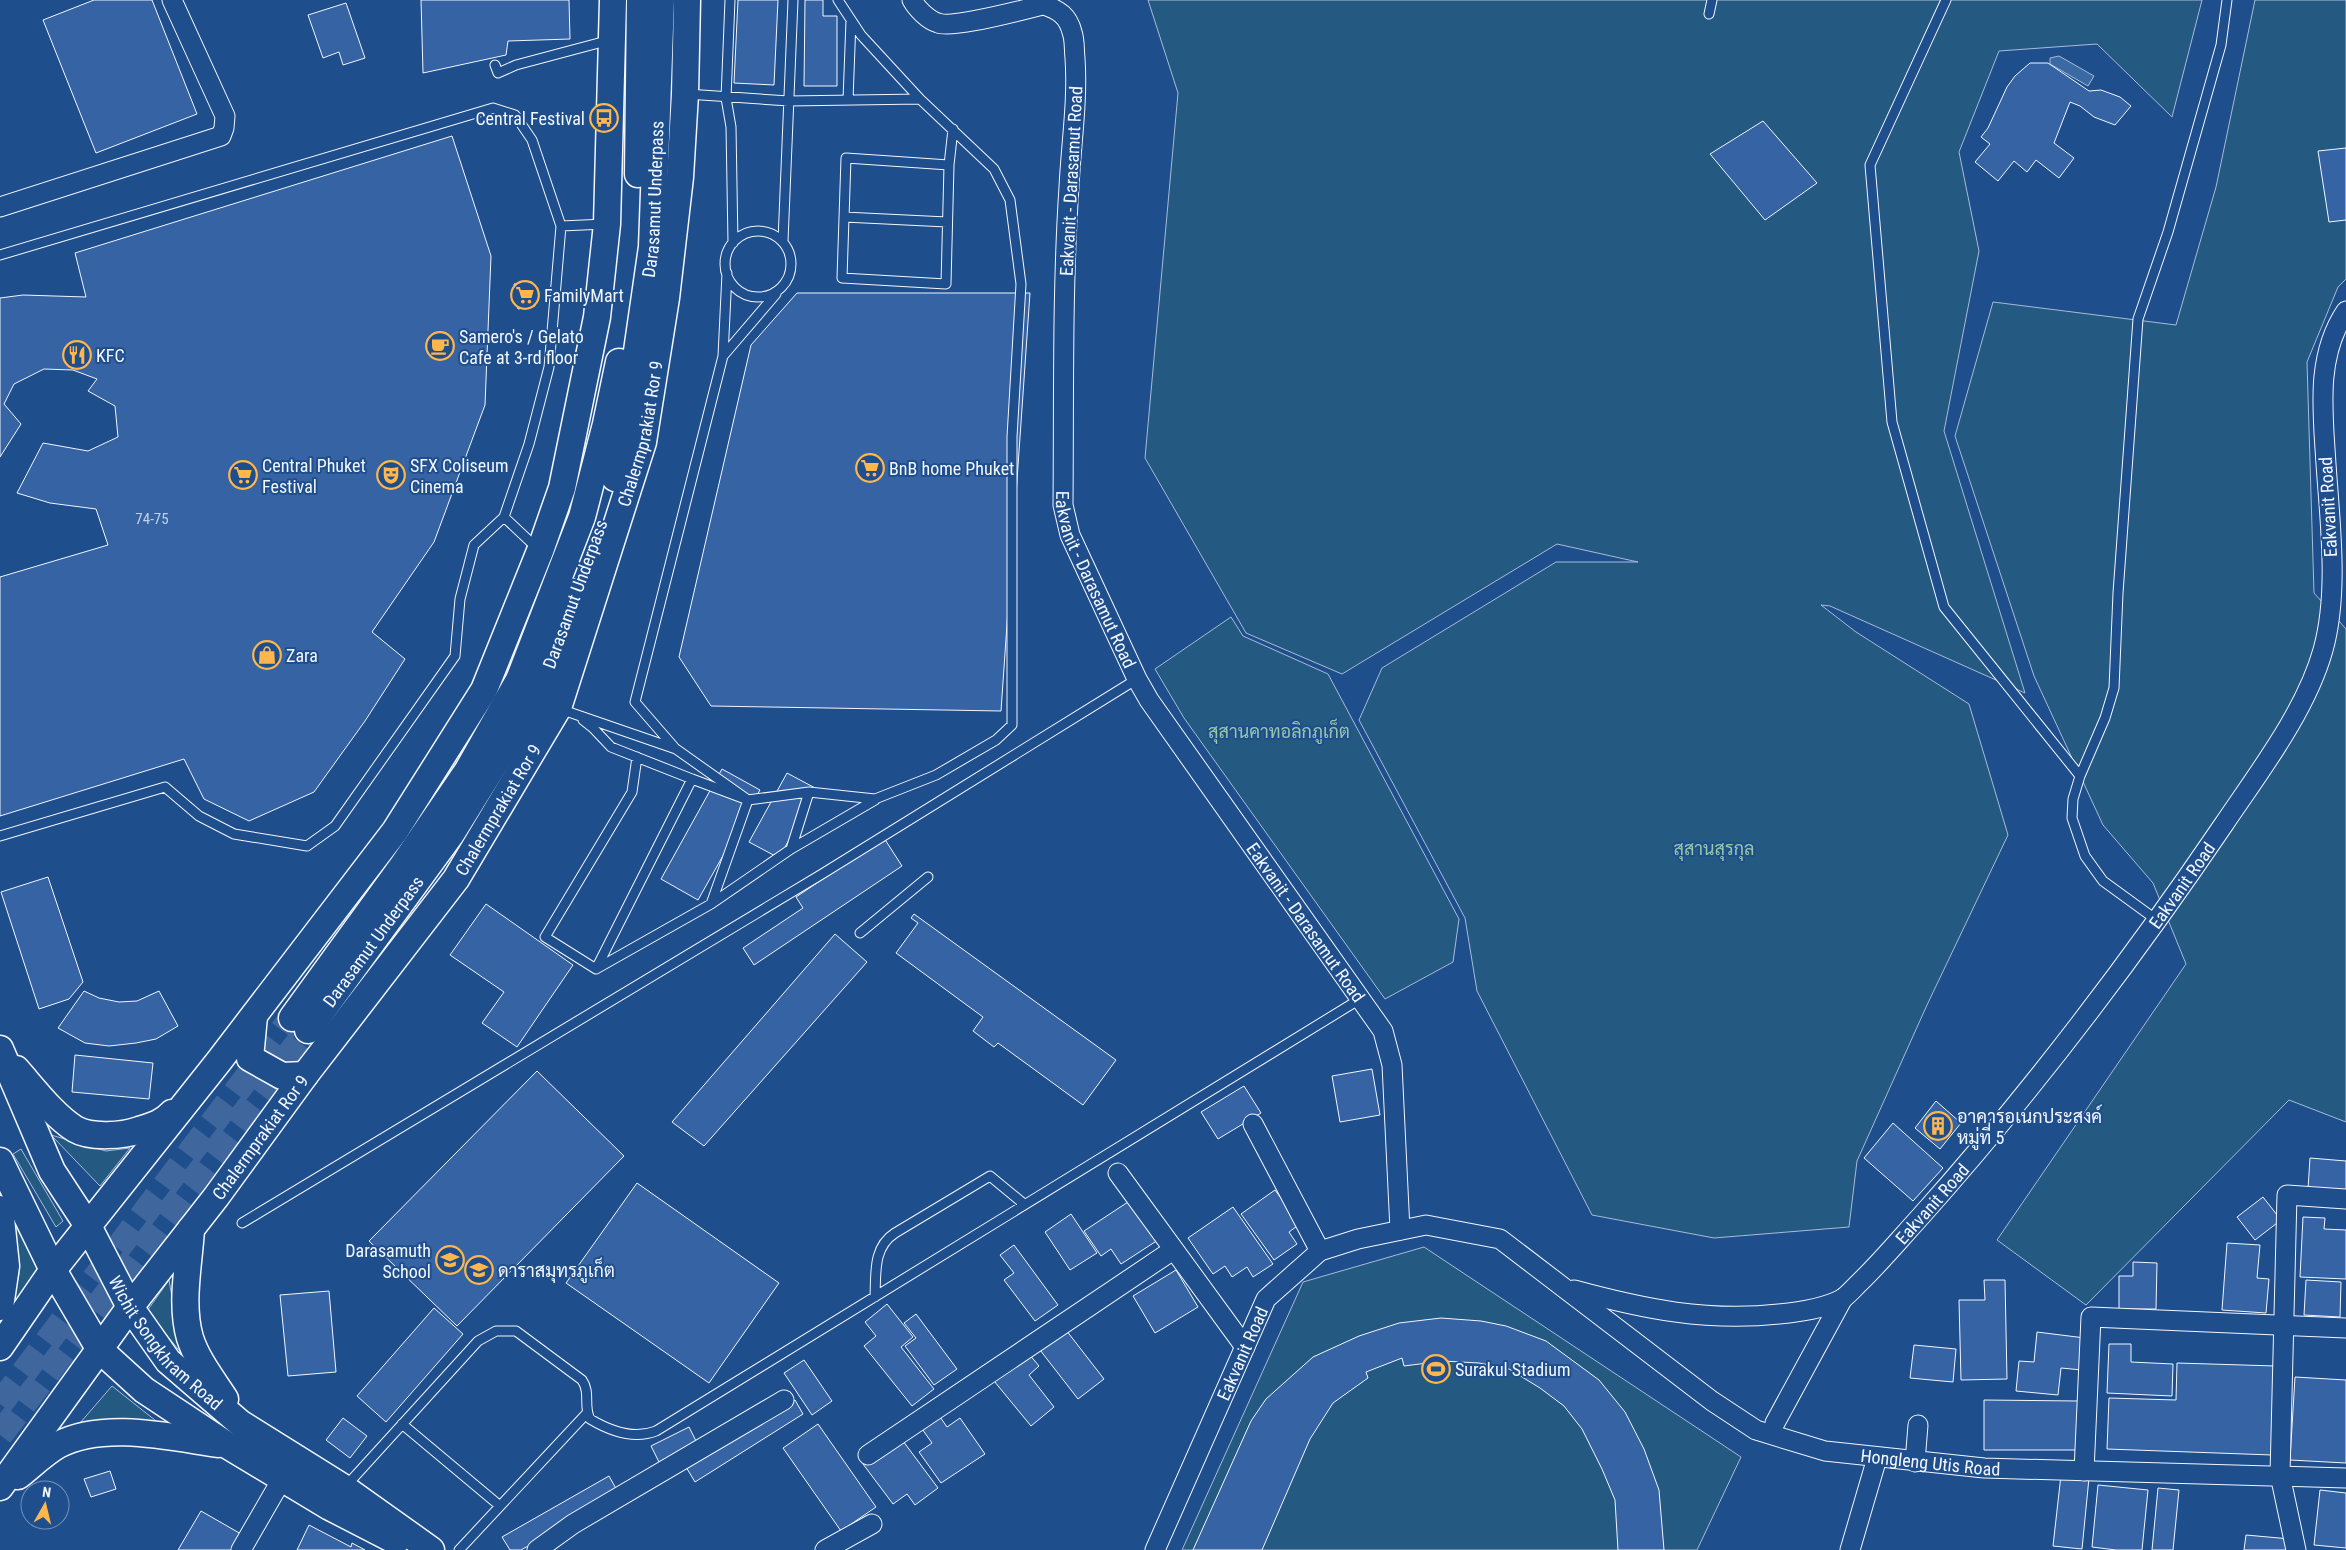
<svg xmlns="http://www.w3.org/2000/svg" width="2346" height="1550" font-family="'Roboto Condensed',Sarabun,sans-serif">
  <rect width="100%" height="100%" fill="#1f4e8c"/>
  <!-- green -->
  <path fill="#245a82" stroke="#a8bbd7" d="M 1148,0 L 2202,0 L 2172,117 L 2097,44 L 1999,51 L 1959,152 L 1979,251 L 1944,431 L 2025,693 L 1830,606 L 1821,605 L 1856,632 L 1969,704 L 2008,835 L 1927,1005 L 1857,1161 L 1849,1227 L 1714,1238 L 1592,1215 L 1477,991 L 1465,918 L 1359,720 L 1382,668 L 1556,562 L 1638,562 L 1557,544 L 1342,674 L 1246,633 L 1145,458 L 1178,93 Z
    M 2255,0 L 2346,0 L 2346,279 L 2338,287 L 2307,362 L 2314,593 L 2346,629 L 2346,1122 L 2289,1100 L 2086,1305 L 1997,1240 L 2186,964 L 2153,883 L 2103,825 L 2034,676 L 1955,436 L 1993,302 L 2176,325 L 2216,187 Z
    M 1231,617 L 1243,636 L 1328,674 L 1459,919 L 1453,962 L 1385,999 L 1184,718 L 1155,669 Z
    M 51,1135 L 106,1151 L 130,1148 L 100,1186 Z
    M 21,1149 L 63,1221 L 56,1227 L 13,1154 Z
    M 12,1211 L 41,1269 L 9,1320 L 19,1274 Z
    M 1424,1247 L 1741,1457 L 1697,1550 L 1182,1550 L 1303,1282 Z
    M 169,1280 L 182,1354 L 147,1311 Z
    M 112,1386 L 170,1432 L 67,1438 Z"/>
  <!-- water -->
  <path fill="#3b69a3" stroke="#a8bbd7" d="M 2059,56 L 2094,76 L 2088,86 L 2050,64 L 2050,58 Z"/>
  <!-- building -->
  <path fill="#3563a3" stroke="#f2f6ff" d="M 94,0 L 152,0 L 197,114 L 96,153 L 43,20 Z
    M 421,0 L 569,0 L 570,39 L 508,41 L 506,55 L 423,73 Z
    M 738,0 L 778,0 L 774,85 L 734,83 Z
    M 805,0 L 823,0 L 823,16 L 837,16 L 837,86 L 804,86 Z
    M 346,3 L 365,58 L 343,65 L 339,52 L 323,58 L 308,15 Z
    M 2030,63 L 2048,63 L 2089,91 L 2101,90 L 2120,97 L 2131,106 L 2115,125 L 2094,117 L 2080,106 L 2070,102 L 2054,143 L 2074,158 L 2059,178 L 2036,160 L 2027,172 L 2014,161 L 1998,181 L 1975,162 L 1990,144 L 1981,137 L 1988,128 L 2007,87 L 2015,76 Z
    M 1763,121 L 1817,183 L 1765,220 L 1710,154 Z
    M 452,136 L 491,256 L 485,405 L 434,542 L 372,632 L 405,659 L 365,721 L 314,792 L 249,821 L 204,799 L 184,759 L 0,816 L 0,577 L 108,545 L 96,509 L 50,503 L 17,493 L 43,443 L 88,451 L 118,437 L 115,406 L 88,391 L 97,379 L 73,370 L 44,369 L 14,384 L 4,404 L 21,424 L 0,457 L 0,298 L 23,295 L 86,297 L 75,253 Z
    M 2346,148 L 2346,220 L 2329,222 L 2318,151 Z
    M 532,282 L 535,306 L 518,309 L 514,284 Z
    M 797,293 L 1030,293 L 1001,711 L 711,706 L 679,657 L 751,345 Z
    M 722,769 L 760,790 L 698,900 L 661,879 Z
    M 787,773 L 817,789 L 779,858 L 749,842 Z
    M 884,838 L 902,866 L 754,965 L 743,948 L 803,908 L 796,897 Z
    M 48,877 L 83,982 L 69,999 L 39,1009 L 1,892 Z
    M 486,904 L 573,965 L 517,1047 L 482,1023 L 504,992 L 450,955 Z
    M 914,914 L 1116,1060 L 1083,1105 L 998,1043 L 994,1047 L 973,1031 L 983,1017 L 896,953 L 918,923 L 911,918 Z
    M 835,934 L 867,962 L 704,1146 L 672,1122 Z
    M 84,991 L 99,998 L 119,1002 L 137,1001 L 159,991 L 178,1026 L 156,1039 L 136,1043 L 109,1046 L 85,1043 L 58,1028 Z
    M 75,1055 L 153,1063 L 149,1099 L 72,1092 Z
    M 1372,1069 L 1380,1115 L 1340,1122 L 1332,1076 Z
    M 537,1071 L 624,1156 L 457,1326 L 369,1241 Z
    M 1244,1086 L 1261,1113 L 1218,1139 L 1201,1112 Z
    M 1936,1101 L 1961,1123 L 1940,1149 L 1915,1128 Z
    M 1893,1123 L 1943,1168 L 1913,1201 L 1864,1158 Z
    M 2310,1158 L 2346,1161 L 2346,1192 L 2308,1189 Z
    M 637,1183 L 779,1283 L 709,1383 L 566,1283 Z
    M 1275,1190 L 1300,1224 L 1289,1232 L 1297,1244 L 1274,1260 L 1241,1214 Z
    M 2263,1197 L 2281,1220 L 2255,1240 L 2237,1217 Z
    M 1131,1200 L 1158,1240 L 1121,1264 L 1111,1249 L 1101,1256 L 1084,1231 Z
    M 1233,1207 L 1273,1264 L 1253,1277 L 1247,1267 L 1232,1277 L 1225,1266 L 1213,1274 L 1188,1238 Z
    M 1071,1214 L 1097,1253 L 1070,1270 L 1045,1232 Z
    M 2303,1217 L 2325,1218 L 2324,1229 L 2346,1230 L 2346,1279 L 2300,1277 Z
    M 2227,1243 L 2260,1245 L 2257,1278 L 2269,1279 L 2266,1313 L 2222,1310 Z
    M 1014,1245 L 1058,1305 L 1035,1321 L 1004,1280 L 1014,1273 L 1000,1255 Z
    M 2133,1262 L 2157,1263 L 2156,1309 L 2119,1309 L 2119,1276 L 2133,1276 Z
    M 1176,1270 L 1198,1307 L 1155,1333 L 1133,1296 Z
    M 1984,1280 L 2005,1280 L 2007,1379 L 1961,1380 L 1959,1300 L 1985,1300 Z
    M 2306,1280 L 2341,1282 L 2340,1317 L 2304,1315 Z
    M 329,1291 L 336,1372 L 288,1376 L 280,1295 Z
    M 887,1304 L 913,1337 L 901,1347 L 934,1389 L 912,1406 L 864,1346 L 876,1336 L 865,1322 Z
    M 434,1308 L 463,1334 L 386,1422 L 357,1396 Z
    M 916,1314 L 957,1369 L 934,1385 L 905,1346 L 916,1338 L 904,1323 Z
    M 1441,1318 L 1481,1321 L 1506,1326 L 1546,1341 L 1599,1380 L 1625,1412 L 1644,1449 L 1659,1490 L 1664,1550 L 1618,1550 L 1615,1500 L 1602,1469 L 1582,1429 L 1564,1406 L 1540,1388 L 1509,1369 L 1479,1363 L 1443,1361 L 1404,1366 L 1402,1358 L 1366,1372 L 1368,1378 L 1333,1403 L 1310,1439 L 1262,1550 L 1193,1550 L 1251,1421 L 1266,1399 L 1313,1357 L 1359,1336 L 1399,1323 Z
    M 1066,1330 L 1104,1379 L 1078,1399 L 1040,1350 Z
    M 2037,1332 L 2085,1338 L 2082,1370 L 2061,1368 L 2058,1395 L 2016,1391 L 2019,1361 L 2034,1362 Z
    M 2109,1344 L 2131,1344 L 2131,1362 L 2173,1364 L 2172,1396 L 2107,1393 Z
    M 1914,1345 L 1956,1349 L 1953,1382 L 1910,1378 Z
    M 1029,1354 L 1039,1366 L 1029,1375 L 1054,1407 L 1031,1426 L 994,1381 Z
    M 804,1360 L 832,1401 L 812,1415 L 784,1373 Z
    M 2177,1363 L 2276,1366 L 2272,1455 L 2107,1449 L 2109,1398 L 2176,1400 Z
    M 2295,1377 L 2346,1380 L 2346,1463 L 2290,1460 Z
    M 795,1400 L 803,1414 L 695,1482 L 686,1467 Z
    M 1984,1400 L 2078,1401 L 2077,1450 L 1984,1450 Z
    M 938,1414 L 947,1427 L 960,1418 L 985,1454 L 941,1483 L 919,1452 L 932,1443 L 920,1426 Z
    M 343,1418 L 367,1436 L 350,1458 L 326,1440 Z
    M 818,1424 L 876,1507 L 841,1531 L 783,1448 Z
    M 689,1427 L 698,1445 L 660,1464 L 651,1446 Z
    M 900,1437 L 938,1488 L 915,1505 L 907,1494 L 893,1504 L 863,1464 Z
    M 110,1471 L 116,1489 L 91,1497 L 84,1479 Z
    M 2061,1475 L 2089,1478 L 2082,1549 L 2053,1546 Z
    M 609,1476 L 619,1494 L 521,1550 L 510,1550 L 502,1537 Z
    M 2098,1485 L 2148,1490 L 2142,1550 L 2116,1550 L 2092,1547 Z
    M 2158,1488 L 2179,1490 L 2173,1550 L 2152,1550 Z
    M 2320,1490 L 2346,1493 L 2346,1548 L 2314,1545 Z
    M 201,1511 L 241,1534 L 232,1550 L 178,1550 Z
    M 309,1525 L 351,1547 L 352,1543 L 365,1550 L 297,1550 Z
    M 2246,1535 L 2290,1539 L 2289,1550 L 2244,1550 Z"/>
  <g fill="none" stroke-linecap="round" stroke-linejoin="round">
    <!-- secondary-tunnel -->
    <path stroke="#3f679d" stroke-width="26" stroke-dasharray="26 13" stroke-linecap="butt" d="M 0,1404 L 292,1018
      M 0,1435 L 308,1030"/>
    <defs>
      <path id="lane" d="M 730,0 L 726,98 L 731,127 L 733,243
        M 838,0 L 861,35 L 920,99
        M 1946,0 L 1870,165 L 1892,422 L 1944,607 L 2080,776
        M 1709,14 L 1712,0
        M 495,65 L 498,73 L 516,65 L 610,40
        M 848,100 L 851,20
        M 949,165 L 846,158 L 842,278 L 946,284 L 949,165 L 953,129
        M 844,217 L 947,222
        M725 264a33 33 0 1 1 66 0a33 33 0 1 1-66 0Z
        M 783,241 L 793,0
        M 0,255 L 493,108 L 515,115 L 532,140 L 561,226 L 605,224
        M 723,356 L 776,294
        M 538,549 L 504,517 L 529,444 L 549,367 L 561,226
        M 560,709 L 676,749 L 748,800 L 809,792 L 875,799 L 936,775 L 996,740 L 1012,725 L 1012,437 L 1021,284 L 1010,200 L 994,169 L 920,99 L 789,101 L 687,94
        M 583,720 L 593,728 L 611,747 L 692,779 L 596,969 L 545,937 L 632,792 L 637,757
        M 674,747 L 635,702 L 723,356 L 727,273
        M 692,779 L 748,800 L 711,904
        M 0,836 L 165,787 L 199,816 L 234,834 L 307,846 L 335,826 L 455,656 L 460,599 L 474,545 L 504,517
        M 791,849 L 809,792
        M 2158,921 L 2103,881 L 2085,856 L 2072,818 L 2073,799 L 2080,776 L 2105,718 L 2114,688 L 2118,593 L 2138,319 L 2168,232 L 2221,45 L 2227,0
        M 860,933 L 928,877
        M 596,969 L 711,904 L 791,849 L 875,800
        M 242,1223 L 822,874 L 1137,679
        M 875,1297 C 876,1273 873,1247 895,1233 L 990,1176 L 1024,1204
        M 402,1424 L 500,1506
        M 346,1486 L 478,1341 L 496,1331 L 516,1331 L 582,1380 C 591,1393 583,1407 590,1419 C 610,1431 633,1440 656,1431 L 1360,999
        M 459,1550 L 587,1413"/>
      <g id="street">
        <path id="s1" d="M 912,0 C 917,9 928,20 938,23 C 954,29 1024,9 1044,5 C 1059,10 1068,16 1072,32 C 1075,40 1074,50 1075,58 C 1078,101 1071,144 1069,187 C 1062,292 1064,399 1063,505 L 1070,535 L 1137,679 L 1149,700 L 1383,1031 L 1392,1065 L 1400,1230"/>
        <path d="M 0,207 L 221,136 L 224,128 L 225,116 L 172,0"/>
        <path d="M 1253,1124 L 1320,1251"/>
        <path d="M 1118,1173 L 1245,1347"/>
        <path id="s2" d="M 1574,1290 C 1644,1309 1707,1322 1779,1314 C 1800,1312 1823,1309 1842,1299 C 1848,1295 1853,1289 1858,1284 C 1880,1263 1900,1239 1921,1216 C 2031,1093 2131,961 2224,824 C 2259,772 2306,711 2323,650 C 2339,593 2330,523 2326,464 C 2323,413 2315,357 2346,311"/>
        <path d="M 1775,1423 L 1843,1298"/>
        <path d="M 868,1455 L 1173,1250"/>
        <path d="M 1915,1462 L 1918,1425"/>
        <path d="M 2084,1471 L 2091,1317 L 2346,1328"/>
        <path d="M 241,1550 L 282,1479"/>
        <path d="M 537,1550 L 573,1524 L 784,1400"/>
        <path d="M 825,1550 L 872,1524"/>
        <path id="s3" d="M 1155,1550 L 1266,1299 L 1320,1251 L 1358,1239 L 1426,1225 L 1500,1239 L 1712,1401 L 1756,1430 L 1825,1451 L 1984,1468 L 2346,1478"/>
        <path d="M 1850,1550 L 1877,1458"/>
        <path d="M 2296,1550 L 2280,1475 L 2287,1195 L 2346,1199"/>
      </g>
      <g id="secondary">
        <path d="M 638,174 L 640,0"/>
        <path id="s4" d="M 615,478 L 622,455 L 652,247 L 661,0"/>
        <path d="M 254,1016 L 250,1058 L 282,1076 L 305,1075"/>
        <path d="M 292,1018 L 401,868 L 468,770 L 519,680 L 582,517 L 606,424 L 619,362"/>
        <path id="s5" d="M 308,1030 L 451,834 L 539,693 L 579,592"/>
        <path id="s6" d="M 0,1049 L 52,1171 L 88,1226 L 130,1307 L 168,1361 L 240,1423 L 344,1488 L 431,1550"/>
        <path d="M 16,1069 C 33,1088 53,1115 75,1129 C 90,1138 123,1136 139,1130 C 152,1126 163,1123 172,1113"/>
        <path d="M 0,1161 L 53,1270 L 100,1350 L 144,1390 L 227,1445 L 330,1507 L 396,1541"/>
        <path d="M 0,1209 L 6,1266 L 0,1307"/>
        <path d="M 191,1229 C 189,1264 180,1304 190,1338 C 197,1360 212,1379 225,1399"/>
        <path d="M 0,1347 L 53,1270 L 219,1061 L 395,831 L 484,690 L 540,551 L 562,488 L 597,317 L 607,224 L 613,0"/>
        <path d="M 18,1476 C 31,1466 44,1453 58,1445 C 104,1421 170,1437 218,1444"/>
        <path id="s7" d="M 0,1487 L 130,1307 L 216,1197 L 305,1075 L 456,879 L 558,708 L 643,442 L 666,298 L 680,177 L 685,94 L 687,0"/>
      </g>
    </defs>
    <!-- lane casing -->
    <use href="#lane" stroke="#f2f6ff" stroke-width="11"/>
    <!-- street casing -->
    <use href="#street" stroke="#f2f6ff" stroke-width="21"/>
    <!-- secondary casing -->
    <use href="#secondary" stroke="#f2f6ff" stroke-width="29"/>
    <!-- lane -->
    <use href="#lane" stroke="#1f4e8c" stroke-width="9"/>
    <!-- street -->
    <use href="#street" stroke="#1f4e8c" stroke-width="19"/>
    <!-- secondary -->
    <use href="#secondary" stroke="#1f4e8c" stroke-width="26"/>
  </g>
  <!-- icons -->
  <defs>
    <symbol id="bus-ring" viewBox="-11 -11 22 22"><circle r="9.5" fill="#1f4e8c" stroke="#ffb74d" stroke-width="1.5"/><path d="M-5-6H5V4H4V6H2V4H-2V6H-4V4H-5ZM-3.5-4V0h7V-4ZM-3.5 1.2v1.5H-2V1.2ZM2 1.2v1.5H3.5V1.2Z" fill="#ffb74d"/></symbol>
    <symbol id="supermarket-ring" viewBox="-11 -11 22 22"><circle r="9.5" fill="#1f4e8c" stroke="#ffb74d" stroke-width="1.5"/><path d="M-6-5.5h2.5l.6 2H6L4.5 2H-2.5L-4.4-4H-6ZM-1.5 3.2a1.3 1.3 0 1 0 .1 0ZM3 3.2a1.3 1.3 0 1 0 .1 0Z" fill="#ffb74d"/></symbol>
    <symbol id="cafe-ring" viewBox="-11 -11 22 22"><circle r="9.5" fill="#1f4e8c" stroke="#ffb74d" stroke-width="1.5"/><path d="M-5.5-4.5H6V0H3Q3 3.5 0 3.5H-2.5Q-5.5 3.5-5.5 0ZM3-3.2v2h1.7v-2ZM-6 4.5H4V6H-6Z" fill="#ffb74d"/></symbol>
    <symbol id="restaurant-ring" viewBox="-11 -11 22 22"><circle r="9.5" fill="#1f4e8c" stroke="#ffb74d" stroke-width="1.5"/><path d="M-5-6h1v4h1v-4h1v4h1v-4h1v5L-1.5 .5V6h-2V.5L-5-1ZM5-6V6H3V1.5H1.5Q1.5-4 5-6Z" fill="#ffb74d"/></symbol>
    <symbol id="theatre-ring" viewBox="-11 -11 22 22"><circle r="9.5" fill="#1f4e8c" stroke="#ffb74d" stroke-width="1.5"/><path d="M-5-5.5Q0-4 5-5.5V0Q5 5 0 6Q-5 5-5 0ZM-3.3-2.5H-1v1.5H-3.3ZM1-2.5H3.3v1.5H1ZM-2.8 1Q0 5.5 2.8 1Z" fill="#ffb74d"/></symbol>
    <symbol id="shop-ring" viewBox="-11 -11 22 22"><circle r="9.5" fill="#1f4e8c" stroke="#ffb74d" stroke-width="1.5"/><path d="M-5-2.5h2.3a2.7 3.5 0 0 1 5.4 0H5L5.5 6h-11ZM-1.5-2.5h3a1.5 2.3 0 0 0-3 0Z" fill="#ffb74d"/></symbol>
    <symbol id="building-ring" viewBox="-11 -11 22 22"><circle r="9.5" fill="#1f4e8c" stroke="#ffb74d" stroke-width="1.5"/><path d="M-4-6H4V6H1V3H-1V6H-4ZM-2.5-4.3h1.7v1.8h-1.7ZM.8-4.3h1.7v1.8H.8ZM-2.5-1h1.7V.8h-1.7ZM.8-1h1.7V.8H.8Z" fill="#ffb74d"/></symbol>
    <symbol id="school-ring" viewBox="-11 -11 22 22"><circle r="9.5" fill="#1f4e8c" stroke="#ffb74d" stroke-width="1.5"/><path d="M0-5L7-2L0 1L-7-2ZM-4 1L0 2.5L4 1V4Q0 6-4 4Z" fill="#ffb74d"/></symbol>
    <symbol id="stadium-ring" viewBox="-11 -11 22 22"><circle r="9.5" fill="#1f4e8c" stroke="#ffb74d" stroke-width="1.5"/><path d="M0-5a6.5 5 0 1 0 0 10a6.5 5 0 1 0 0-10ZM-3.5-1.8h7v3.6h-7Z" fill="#ffb74d"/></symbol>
  </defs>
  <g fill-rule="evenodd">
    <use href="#bus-ring" x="588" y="102" width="32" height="32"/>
    <use href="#supermarket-ring" x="509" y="279" width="32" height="32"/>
    <use href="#cafe-ring" x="424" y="330" width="32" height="32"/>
    <use href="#restaurant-ring" x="61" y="339" width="32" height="32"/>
    <use href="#supermarket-ring" x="854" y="452" width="32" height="32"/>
    <use href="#supermarket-ring" x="227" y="459" width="32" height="32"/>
    <use href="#theatre-ring" x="375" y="459" width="32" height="32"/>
    <use href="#shop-ring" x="251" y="639" width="32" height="32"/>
    <use href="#building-ring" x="1922" y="1110" width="32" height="32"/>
    <use href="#school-ring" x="434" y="1244" width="32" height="32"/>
    <use href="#school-ring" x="463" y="1254" width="32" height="32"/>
    <use href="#stadium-ring" x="1420" y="1353" width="32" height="32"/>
  </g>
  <g text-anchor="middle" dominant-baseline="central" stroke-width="4" stroke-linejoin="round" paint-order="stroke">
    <!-- number labels -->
    <g font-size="15" fill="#c3d1e8">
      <text x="152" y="519">74-75</text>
    </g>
    <!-- poi labels -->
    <g font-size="18" fill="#f2f6ff" stroke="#1f4e8c" text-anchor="start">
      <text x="585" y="118" text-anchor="end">Central Festival</text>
      <text x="544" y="295">FamilyMart</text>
      <text x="459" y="336">Samero's / Gelato<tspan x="459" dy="21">Cafe at 3-rd floor</tspan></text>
      <text x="96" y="355">KFC</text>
      <text x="262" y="465">Central Phuket<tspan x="262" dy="21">Festival</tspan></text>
      <text x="410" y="465">SFX Coliseum<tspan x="410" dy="21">Cinema</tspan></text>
      <text x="889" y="468">BnB home Phuket</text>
      <text x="286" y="655">Zara</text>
      <text x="1957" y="1116">อาคารอเนกประสงค์<tspan x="1957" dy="21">หมู่ที่ 5</tspan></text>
      <text x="431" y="1250" text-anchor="end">Darasamuth<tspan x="431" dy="21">School</tspan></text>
      <text x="498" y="1270">ดาราสมุทรภูเก็ต</text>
      <text x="1455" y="1369">Surakul Stadium</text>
    </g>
    <!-- street labels -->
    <g font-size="18" fill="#f2f6ff" stroke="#1f4e8c">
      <text transform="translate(1071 181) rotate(-87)">Eakvanit - Darasamut Road</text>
      <text stroke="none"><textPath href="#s4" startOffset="282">Darasamut Underpass</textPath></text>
      <text stroke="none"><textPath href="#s7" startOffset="1246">Chalermprakiat Ror 9</textPath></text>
      <text transform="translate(2328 507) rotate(-93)">Eakvanit Road</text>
      <text stroke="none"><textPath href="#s1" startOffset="739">Eakvanit - Darasamut Road</textPath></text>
      <text transform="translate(575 594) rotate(-70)">Darasamut Underpass</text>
      <text stroke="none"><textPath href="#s7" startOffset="841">Chalermprakiat Ror 9</textPath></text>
      <text stroke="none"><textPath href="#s2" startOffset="809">Eakvanit Road</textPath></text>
      <text stroke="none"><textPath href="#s1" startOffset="1144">Eakvanit - Darasamut Road</textPath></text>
      <text stroke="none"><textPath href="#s5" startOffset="110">Darasamut Underpass</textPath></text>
      <text stroke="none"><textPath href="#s7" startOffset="436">Chalermprakiat Ror 9</textPath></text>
      <text stroke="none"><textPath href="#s2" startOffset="404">Eakvanit Road</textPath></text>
      <text stroke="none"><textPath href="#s6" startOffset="340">Wichit Songkhram Road</textPath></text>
      <text stroke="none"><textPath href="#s3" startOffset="215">Eakvanit Road</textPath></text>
      <text stroke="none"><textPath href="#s3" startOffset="1029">Hongleng Utis Road</textPath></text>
    </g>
    <!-- park labels -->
    <g font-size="18" fill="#97c8a6" stroke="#1f4e8c">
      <text x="1279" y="731">สุสานคาทอลิกภูเก็ต</text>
      <text x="1714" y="848">สุสานสุรกุล</text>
    </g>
  </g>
  <!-- north arrow -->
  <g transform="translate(45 1505) rotate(8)"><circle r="24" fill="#1f4e8c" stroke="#7391ba"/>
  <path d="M0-4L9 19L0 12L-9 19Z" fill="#ffb74d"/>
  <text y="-8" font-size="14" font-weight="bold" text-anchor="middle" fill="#f2f6ff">N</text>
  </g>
</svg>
